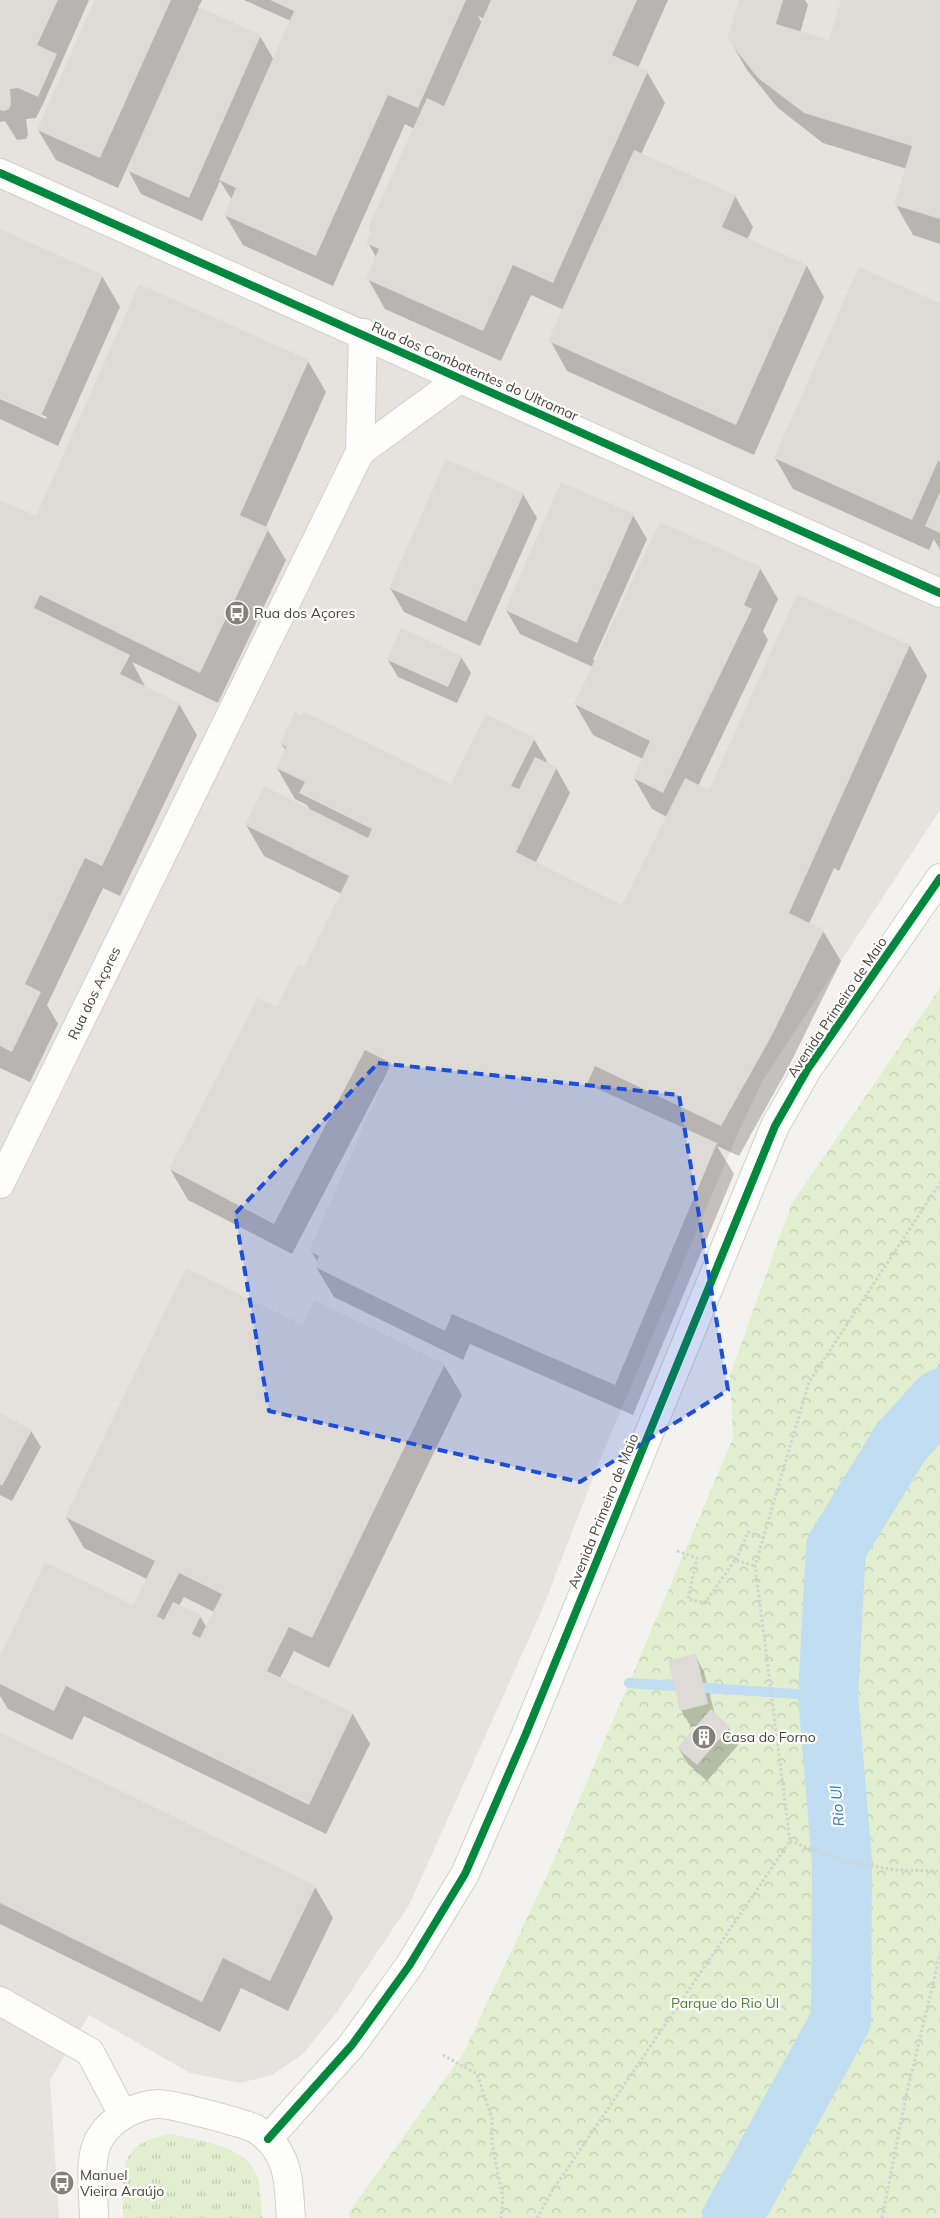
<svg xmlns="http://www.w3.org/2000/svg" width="940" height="2218" font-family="Mulish,sans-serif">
  <defs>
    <pattern id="grass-tufts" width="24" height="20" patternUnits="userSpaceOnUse" patternTransform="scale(1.25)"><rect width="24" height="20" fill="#e1eecf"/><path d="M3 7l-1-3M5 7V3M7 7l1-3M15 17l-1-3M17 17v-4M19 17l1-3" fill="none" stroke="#c3cdb2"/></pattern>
    <pattern id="park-crowns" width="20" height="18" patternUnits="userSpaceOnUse" patternTransform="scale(1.25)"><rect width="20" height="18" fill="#e1eecf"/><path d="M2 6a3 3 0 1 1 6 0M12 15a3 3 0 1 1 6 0" fill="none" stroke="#c3cdb2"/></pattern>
    <pattern id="water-rules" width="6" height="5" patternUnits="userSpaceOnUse" patternTransform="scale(1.25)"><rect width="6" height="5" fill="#c0ddf1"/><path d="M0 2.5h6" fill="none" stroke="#a6bfcf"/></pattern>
  </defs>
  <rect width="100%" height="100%" fill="#f4f2ee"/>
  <!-- industrial -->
  <path fill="#e6e2de" d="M 0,0 L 940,0 L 940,810 L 763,1080 L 738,1133 L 599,1462 L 542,1610 L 409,1905 L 337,2012 L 303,2054 L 272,2075 L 240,2083 L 190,2073 L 89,2015 L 50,2080 L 59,2218 L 0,2218 Z"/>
  <!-- grass -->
  <path fill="url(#grass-tufts)" d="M 170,2134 C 201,2142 251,2144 259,2183 C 261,2195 261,2207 262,2218 L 123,2218 C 123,2174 115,2143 170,2134 Z"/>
  <!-- park -->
  <path fill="url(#park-crowns)" d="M 940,988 L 940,2218 L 350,2218 L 349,2212 L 463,2054 L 549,1871 L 733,1438 L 730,1375 L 792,1203 Z"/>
  <!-- water -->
  <path fill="url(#water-rules)" d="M 940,1363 L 940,1434 L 928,1444 L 901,1442 L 921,1389 Z"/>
  <!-- shadow -->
  <path fill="#0003" fill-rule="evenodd" d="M 0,0 L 89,0 L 43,104 L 36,118 L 26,119 L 28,135 L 26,139 L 17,140 L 5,121 L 0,122 Z
    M 96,0 L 202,0 L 198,8 L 260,36 L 274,60 L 291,21 L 244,0 L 668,0 L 638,68 L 647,72 L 665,103 L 641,154 L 735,196 L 753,227 L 747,240 L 807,266 L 824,297 L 754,455 L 567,371 L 550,340 L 564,310 L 531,295 L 501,361 L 385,309 L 368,279 L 377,259 L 368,243 L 372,232 L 370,228 L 414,129 L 405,124 L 333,286 L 243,245 L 225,215 L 232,200 L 220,181 L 202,221 L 141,194 L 127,168 L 118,188 L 56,160 L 38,130 ZM 478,16 L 484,19 L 482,23 Z
    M 741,0 L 805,0 L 808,5 L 800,33 L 830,42 L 842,0 L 940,0 L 940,244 L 913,235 L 896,205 L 907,169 L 823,143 L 778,108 L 747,70 L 729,39 Z
    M 0,230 L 102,276 L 120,307 L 58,446 L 0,419 L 0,399 L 46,419 L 47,417 L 0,396 Z
    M 940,304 L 940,550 L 934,539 L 929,550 L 793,489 L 775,458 Z
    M 308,361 L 326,392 L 266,527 L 286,560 L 218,703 L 132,662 L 146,688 L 179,704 L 197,735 L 120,896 L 103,888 L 47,1005 L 58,1024 L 30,1082 L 0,1068 L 0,501 L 37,518 Z
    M 523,494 L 537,518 L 480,646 L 404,612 L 390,588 Z
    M 633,515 L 647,539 L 593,660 L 595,661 L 760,568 L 778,599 L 763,631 L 768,640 L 698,786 L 710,791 L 910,646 L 927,676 L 839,871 L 834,868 L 809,924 L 823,931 L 841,961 L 788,1068 L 739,1156 L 717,1146 L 734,1174 L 633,1415 L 470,1344 L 463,1360 L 334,1297 L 316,1267 L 318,1263 L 311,1251 L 384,1083 L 382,1082 L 292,1254 L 188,1200 L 170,1169 L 304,969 L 342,894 L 264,856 L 246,825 L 311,811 L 307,805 L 295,799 L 277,768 L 286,751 L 281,743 L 452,786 L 534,739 L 549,765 L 556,768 L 570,793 L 535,864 L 622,908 L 667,817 L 652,809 L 634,778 L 643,759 L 593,735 L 575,704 L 593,667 L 520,634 L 506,610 Z
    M 461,657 L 471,673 L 457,703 L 398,677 L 388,660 Z
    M 302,1327 L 444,1365 L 462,1395 L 329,1668 L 294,1651 L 280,1678 L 353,1714 L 370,1744 L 326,1834 L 84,1716 L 72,1740 L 8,1709 L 0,1696 L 0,1658 L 136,1608 L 147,1579 L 84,1548 L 66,1517 ZM 184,1597 L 214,1612 L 207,1628 L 200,1616 L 179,1606 Z
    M 0,1414 L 31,1431 L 41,1447 L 12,1501 L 0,1495 Z
    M 695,1655 L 704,1672 L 715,1715 L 729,1728 L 739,1744 L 707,1781 L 688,1764 L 678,1748 L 698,1725 L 691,1727 L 681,1710 Z
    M 0,1734 L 315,1887 L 333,1918 L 288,2011 L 241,1988 L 220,2032 L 0,1924 Z"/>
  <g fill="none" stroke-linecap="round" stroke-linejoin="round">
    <!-- stream -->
    <path stroke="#c0ddf1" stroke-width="10" d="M 629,1683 L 828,1696"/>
    <!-- river -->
    <path stroke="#c0ddf1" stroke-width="60" d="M 732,2218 L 841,2020 L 842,1861 L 828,1696 L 836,1548 L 901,1442 L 940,1399"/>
  </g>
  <!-- building -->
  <path fill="#dedbd6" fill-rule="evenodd" d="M 0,0 L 58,0 L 37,45 L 57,54 L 38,97 L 18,88 L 10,89 L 11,104 L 9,109 L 4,111 L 0,110 Z
    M 95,0 L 171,0 L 100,158 L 37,130 Z
    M 270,0 L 466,0 L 418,108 L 388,95 L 316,256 L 224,215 L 236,188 L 219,180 L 294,11 Z
    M 491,0 L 637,0 L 612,55 L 648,71 L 553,283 L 513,265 L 483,331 L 366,279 L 379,249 L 366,243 L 372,230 L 368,228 L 427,98 L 444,106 Z
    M 739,0 L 783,0 L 776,24 L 829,40 L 841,0 L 940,0 L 940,219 L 894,205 L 912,146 L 804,113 L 758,78 L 727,39 Z
    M 199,7 L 261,35 L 189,198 L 126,170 Z
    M 634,150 L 736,195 L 722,227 L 807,265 L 736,425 L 548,341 Z
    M 0,229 L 103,275 L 41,416 L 0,398 Z
    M 859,267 L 940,303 L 940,462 L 938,461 L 912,520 L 774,458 Z
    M 139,284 L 309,360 L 240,515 L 269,528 L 200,673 L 40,595 L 34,608 L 130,655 L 120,674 L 180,703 L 102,866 L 85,858 L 25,984 L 41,992 L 12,1052 L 0,1046 L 0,500 L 36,516 Z
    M 446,459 L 524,493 L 466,622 L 389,588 Z
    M 561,482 L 634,514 L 577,643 L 505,610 Z
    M 940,492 L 940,533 L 925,526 Z
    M 660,522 L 761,567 L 744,605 L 752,609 L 663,793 L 633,778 L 650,741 L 574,704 Z
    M 797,594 L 910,645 L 789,913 L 824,930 L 771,1037 L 721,1126 L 595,1066 L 587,1084 L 717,1143 L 615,1385 L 452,1314 L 445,1331 L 315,1267 L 319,1256 L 309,1251 L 391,1063 L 365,1050 L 274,1224 L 169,1169 L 258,998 L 277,1007 L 298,964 L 304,967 L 349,876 L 245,825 L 264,786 L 368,838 L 372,829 L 299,793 L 305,782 L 276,768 L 286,747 L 280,743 L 295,712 L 302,715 L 303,711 L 451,784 L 486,714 L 535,738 L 511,786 L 519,789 L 535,757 L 557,767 L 516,852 L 622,905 L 685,778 L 709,790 Z
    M 401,628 L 462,656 L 448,687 L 387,660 Z
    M 186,1268 L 302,1325 L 314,1300 L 445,1364 L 312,1638 L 289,1627 L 267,1671 L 353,1713 L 309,1805 L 66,1686 L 54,1711 L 0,1684 L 0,1656 L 45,1562 L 133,1605 L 155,1561 L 65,1517 ZM 179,1573 L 222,1594 L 200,1638 L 192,1634 L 201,1615 L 173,1602 L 164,1620 L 157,1616 Z
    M 0,1413 L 32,1430 L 2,1486 L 0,1484 Z
    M 696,1654 L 708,1704 L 680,1711 L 668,1660 Z
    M 711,1709 L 730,1727 L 697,1765 L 677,1748 Z
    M 0,1732 L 316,1886 L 270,1981 L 223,1958 L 202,2002 L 0,1903 Z"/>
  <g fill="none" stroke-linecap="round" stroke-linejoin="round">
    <defs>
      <path id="minor" d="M 0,173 L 940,593
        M 360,452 L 461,378
        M 0,1184 L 360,452 L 363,333
        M 0,2001 L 90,2052 L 123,2115
        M 268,2139 L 352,2045 L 409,1966 L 465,1874 L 525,1736 L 775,1126 L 807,1070 L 940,878
        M 94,2218 C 94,2195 87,2156 101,2136 C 113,2118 136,2105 158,2104 C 169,2103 242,2123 254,2128 C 264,2133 275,2145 280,2155 C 290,2173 289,2197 291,2218"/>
    </defs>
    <!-- minor casing -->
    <use href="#minor" stroke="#d2d0cb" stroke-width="30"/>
    <!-- path -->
    <path stroke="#d3d2cc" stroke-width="3" stroke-dasharray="2.5 2.5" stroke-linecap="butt" d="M 677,1551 L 697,1558 L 688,1599 L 705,1603 L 735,1560 L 755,1566
      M 736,1560 L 748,1532 L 764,1538
      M 790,1841 L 842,1861 L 896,1870 L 940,1871
      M 443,2055 L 477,2074 L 492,2118 L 492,2144 L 503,2198 L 501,2218
      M 537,2218 L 552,2191 L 790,1841 L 755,1566 L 809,1382 L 940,1183
      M 882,2218 L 907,2092 L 940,1955"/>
    <!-- minor -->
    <use href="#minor" stroke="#fdfdfc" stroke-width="28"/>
    <defs>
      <path id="cycleway" d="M 0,173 L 940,593
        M 268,2139 L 352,2045 L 409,1966 L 465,1874 L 525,1736 L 775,1126 L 807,1070 L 940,878"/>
    </defs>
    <!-- cycleway casing -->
    <use href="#cycleway" stroke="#fff" stroke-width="11"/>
    <!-- cycleway -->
    <use href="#cycleway" stroke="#00873e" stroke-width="8"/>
  </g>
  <!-- marked area -->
  <path fill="#1d4ed8" fill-opacity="0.2" stroke="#1d4ed8" stroke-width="4" stroke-dasharray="10 6" stroke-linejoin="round" d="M 378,1063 L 679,1095 L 728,1390 L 580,1482 L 269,1411 L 235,1214 Z"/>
  <!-- icons -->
  <defs>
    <symbol id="bus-disc" viewBox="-11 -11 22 22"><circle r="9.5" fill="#868178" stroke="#fff"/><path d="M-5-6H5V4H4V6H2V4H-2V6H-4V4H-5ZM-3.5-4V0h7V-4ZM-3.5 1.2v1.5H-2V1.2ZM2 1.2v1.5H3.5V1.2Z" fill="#fff"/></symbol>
    <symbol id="building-disc" viewBox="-11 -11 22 22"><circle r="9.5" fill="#868178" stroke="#fff"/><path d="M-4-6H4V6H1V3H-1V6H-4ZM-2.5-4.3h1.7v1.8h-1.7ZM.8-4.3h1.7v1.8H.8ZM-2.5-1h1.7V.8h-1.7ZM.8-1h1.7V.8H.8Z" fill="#fff"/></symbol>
  </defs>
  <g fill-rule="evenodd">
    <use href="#bus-disc" x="223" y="599" width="28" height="28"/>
    <use href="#building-disc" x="690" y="1723" width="28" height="28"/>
    <use href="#bus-disc" x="48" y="2169" width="28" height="28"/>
  </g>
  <g text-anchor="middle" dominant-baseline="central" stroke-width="4.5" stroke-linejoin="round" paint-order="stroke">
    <!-- street labels -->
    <g font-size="14" fill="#4b4439" stroke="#fff">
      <text transform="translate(475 371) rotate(24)">Rua dos Combatentes do Ultramar</text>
      <text transform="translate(94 993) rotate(-64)">Rua dos Açores</text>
      <text transform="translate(837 1007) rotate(-56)">Avenida Primeiro de Maio</text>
      <text transform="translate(603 1511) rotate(-68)">Avenida Primeiro de Maio</text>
    </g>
    <!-- poi labels -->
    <g font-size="14" fill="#4b4439" stroke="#fff" text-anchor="start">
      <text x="254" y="613">Rua dos Açores</text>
      <text x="722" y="1737">Casa do Forno</text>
      <text x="80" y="2175">Manuel<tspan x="80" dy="16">Vieira Araújo</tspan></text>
    </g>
    <!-- park labels -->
    <g font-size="14" fill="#4a7f2a" stroke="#fff">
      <text x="725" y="2003">Parque do Rio Ul</text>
    </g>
    <!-- water labels -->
    <g font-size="15" font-style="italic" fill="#2e7ab2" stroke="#fff">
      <text transform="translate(837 1806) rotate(-95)">Rio Ul</text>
    </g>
  </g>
</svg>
